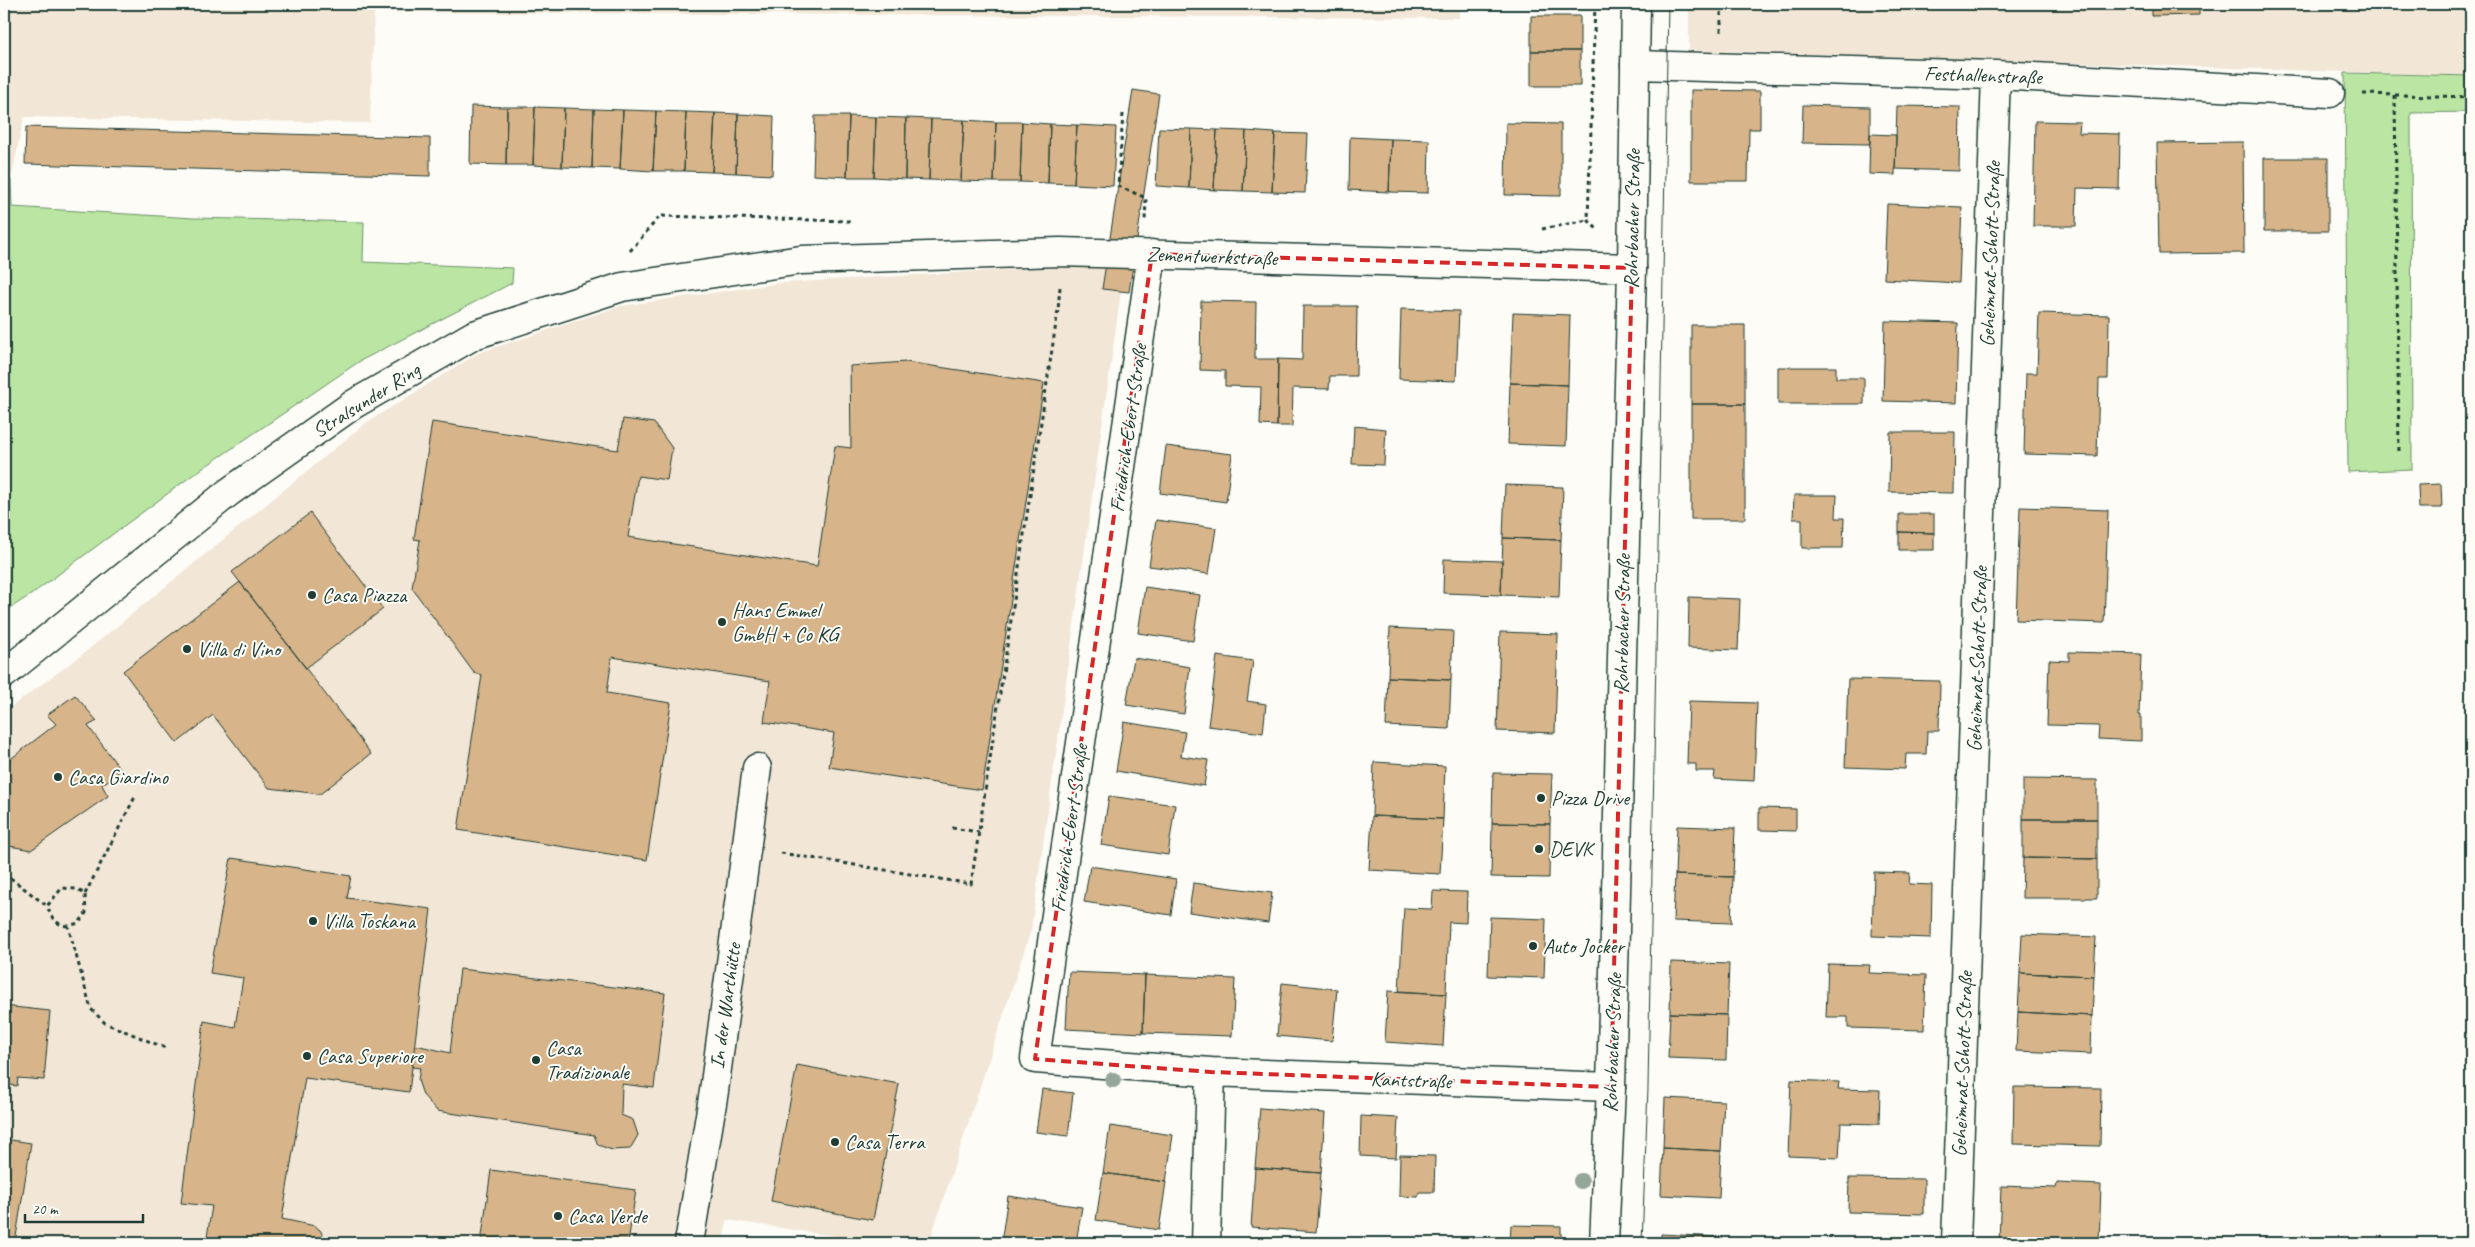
<svg xmlns="http://www.w3.org/2000/svg" width="2475" height="1247" font-family="Caveat,sans-serif">
  <rect width="100%" height="100%" fill="#fdfcf7"/>
  <filter id="ink" filterUnits="userSpaceOnUse"><feTurbulence type="fractalNoise" baseFrequency=".02" numOctaves="2"/><feDisplacementMap in="SourceGraphic" scale="10" xChannelSelector="R" yChannelSelector="G"/><feConvolveMatrix kernelMatrix="1 2 1 2 8 2 1 2 1" color-interpolation-filters="sRGB"/></filter>
  <g filter="url(#ink)">
    <!-- built -->
    <path fill="#f2e6d6" d="M 4,4 L 1459,4 L 1459,18 L 374,12 L 370,123 L 24,117 L 11,180 L 4,180 Z
      M 1689,4 L 2471,4 L 2471,76 L 1689,50 Z
      M 1125,263 L 1031,930 L 929,1243 L 880,1243 L 727,1220 L 723,1243 L 4,1243 L 4,712 L 83,654 L 366,423 L 478,353 L 621,306 L 780,283 Z"/>
    <!-- green -->
    <path fill="#bae5a2" stroke="#6c916b" d="M 2345,73 L 2471,76 L 2471,112 L 2411,113 L 2412,469 L 2348,472 Z
      M 4,180 L 11,180 L 12,207 L 193,218 L 364,222 L 363,262 L 513,268 L 512,283 L 360,361 L 190,477 L 32,594 L 4,612 Z"/>
    <!-- building -->
    <path fill="#d7b489" stroke="#1f3d34" d="M 2151,4 L 2213,4 L 2213,9 L 2199,10 L 2199,15 L 2151,16 Z
      M 1531,16 L 1580,16 L 1580,51 L 1531,51 Z
      M 1531,51 L 1580,51 L 1580,86 L 1531,86 Z
      M 1133,90 L 1159,94 L 1129,292 L 1102,289 Z
      M 1691,90 L 1760,91 L 1760,129 L 1749,129 L 1748,181 L 1691,181 Z
      M 1803,105 L 1870,107 L 1870,144 L 1802,143 Z
      M 471,106 L 507,107 L 506,165 L 470,164 Z
      M 1897,106 L 1960,107 L 1959,171 L 1895,169 Z
      M 507,107 L 535,107 L 533,165 L 506,165 Z
      M 535,107 L 564,108 L 562,167 L 533,165 Z
      M 564,108 L 594,109 L 592,168 L 562,167 Z
      M 594,109 L 623,110 L 620,169 L 592,168 Z
      M 623,110 L 656,111 L 653,171 L 620,169 Z
      M 656,111 L 686,112 L 684,171 L 653,171 Z
      M 686,112 L 715,113 L 712,172 L 684,171 Z
      M 715,113 L 738,114 L 736,173 L 712,172 Z
      M 738,114 L 774,116 L 772,175 L 736,173 Z
      M 815,116 L 849,116 L 847,177 L 813,175 Z
      M 849,116 L 876,117 L 874,177 L 847,177 Z
      M 876,117 L 906,118 L 905,179 L 874,177 Z
      M 906,118 L 931,119 L 929,180 L 905,179 Z
      M 931,119 L 964,120 L 961,181 L 929,180 Z
      M 964,120 L 996,122 L 994,182 L 961,181 Z
      M 2035,121 L 2080,122 L 2079,133 L 2120,134 L 2119,189 L 2077,188 L 2076,226 L 2033,226 Z
      M 996,122 L 1022,122 L 1020,182 L 994,182 Z
      M 1022,122 L 1050,124 L 1048,183 L 1020,182 Z
      M 1506,123 L 1561,124 L 1561,196 L 1505,195 Z
      M 1050,124 L 1077,125 L 1074,184 L 1048,183 Z
      M 1077,125 L 1116,127 L 1113,186 L 1074,184 Z
      M 26,127 L 430,138 L 430,176 L 25,164 Z
      M 1159,128 L 1191,129 L 1189,188 L 1156,186 Z
      M 1191,129 L 1217,130 L 1214,190 L 1189,188 Z
      M 1217,130 L 1246,131 L 1243,191 L 1214,190 Z
      M 1246,131 L 1275,133 L 1272,192 L 1243,191 Z
      M 1275,133 L 1308,134 L 1305,193 L 1272,192 Z
      M 1870,134 L 1896,135 L 1895,175 L 1869,174 Z
      M 1350,137 L 1391,139 L 1389,192 L 1349,190 Z
      M 1391,139 L 1429,140 L 1428,193 L 1389,192 Z
      M 2243,142 L 2244,253 L 2159,254 L 2157,143 Z
      M 2264,158 L 2328,158 L 2328,231 L 2264,231 Z
      M 1887,204 L 1962,207 L 1959,283 L 1884,279 Z
      M 1201,301 L 1256,302 L 1255,359 L 1278,359 L 1277,426 L 1260,425 L 1261,387 L 1225,386 L 1225,371 L 1200,370 Z
      M 1303,306 L 1357,306 L 1356,376 L 1330,376 L 1329,389 L 1293,388 L 1292,426 L 1277,426 L 1278,359 L 1302,360 Z
      M 1401,309 L 1459,311 L 1456,381 L 1399,379 Z
      M 1513,313 L 1570,315 L 1568,385 L 1510,383 Z
      M 2039,313 L 2109,315 L 2108,379 L 2099,379 L 2097,456 L 2024,454 L 2026,373 L 2037,373 Z
      M 1885,321 L 1958,323 L 1956,403 L 1883,401 Z
      M 1691,325 L 1745,325 L 1745,404 L 1691,404 Z
      M 906,362 L 1044,383 L 982,790 L 829,767 L 834,733 L 764,722 L 770,681 L 612,657 L 607,693 L 671,703 L 647,860 L 458,830 L 482,675 L 474,673 L 412,588 L 420,540 L 414,539 L 432,422 L 618,450 L 623,419 L 654,423 L 672,448 L 667,480 L 638,476 L 628,537 L 817,566 L 835,446 L 851,448 L 850,366 Z
      M 1778,367 L 1836,367 L 1836,378 L 1864,378 L 1864,404 L 1778,404 Z
      M 1510,383 L 1568,385 L 1566,446 L 1508,444 Z
      M 1691,404 L 1745,404 L 1745,519 L 1691,519 Z
      M 1354,426 L 1386,429 L 1384,465 L 1352,464 Z
      M 1890,432 L 1955,432 L 1954,493 L 1889,492 Z
      M 1166,446 L 1232,454 L 1226,502 L 1160,493 Z
      M 2441,484 L 2442,508 L 2419,508 L 2418,485 Z
      M 1505,485 L 1563,487 L 1561,540 L 1503,538 Z
      M 1794,495 L 1837,495 L 1836,518 L 1844,518 L 1843,548 L 1802,548 L 1802,519 L 1793,519 Z
      M 2020,507 L 2108,510 L 2104,623 L 2016,620 Z
      M 310,513 L 383,609 L 306,668 L 232,572 Z
      M 1899,514 L 1934,514 L 1934,533 L 1899,532 Z
      M 1156,520 L 1216,528 L 1209,574 L 1149,566 Z
      M 1899,532 L 1934,533 L 1934,550 L 1899,550 Z
      M 1503,538 L 1561,540 L 1559,597 L 1501,595 Z
      M 1444,559 L 1502,561 L 1501,595 L 1443,593 Z
      M 240,582 L 371,754 L 320,794 L 269,788 L 213,715 L 177,743 L 123,671 Z
      M 1145,587 L 1200,595 L 1193,641 L 1138,633 Z
      M 1689,597 L 1740,599 L 1738,650 L 1688,648 Z
      M 1390,628 L 1453,631 L 1451,680 L 1388,677 Z
      M 1500,632 L 1558,634 L 1555,733 L 1497,731 Z
      M 2069,652 L 2141,654 L 2139,715 L 2141,715 L 2141,741 L 2098,739 L 2099,726 L 2047,725 L 2049,660 L 2069,661 Z
      M 1217,656 L 1253,661 L 1247,701 L 1266,704 L 1263,733 L 1208,726 Z
      M 1134,658 L 1190,667 L 1184,714 L 1126,705 Z
      M 1388,677 L 1451,680 L 1449,729 L 1386,726 Z
      M 1848,679 L 1940,681 L 1939,731 L 1927,731 L 1926,754 L 1906,754 L 1905,769 L 1845,767 Z
      M 75,695 L 97,721 L 88,726 L 121,770 L 102,785 L 108,796 L 31,850 L 4,845 L 4,764 L 56,724 L 47,715 Z
      M 1689,701 L 1757,703 L 1754,781 L 1714,779 L 1715,771 L 1696,771 L 1696,764 L 1687,764 Z
      M 1124,722 L 1185,732 L 1181,756 L 1208,760 L 1204,786 L 1116,771 Z
      M 1374,762 L 1445,766 L 1443,819 L 1372,816 Z
      M 1493,773 L 1552,774 L 1550,824 L 1492,823 Z
      M 2023,779 L 2097,780 L 2097,819 L 2023,819 Z
      M 1109,796 L 1175,805 L 1168,855 L 1101,845 Z
      M 1759,808 L 1796,809 L 1796,831 L 1759,830 Z
      M 1372,816 L 1443,819 L 1440,874 L 1369,870 Z
      M 2023,819 L 2097,819 L 2097,859 L 2023,858 Z
      M 1492,823 L 1550,824 L 1549,878 L 1491,877 Z
      M 1677,826 L 1735,828 L 1733,877 L 1675,875 Z
      M 231,858 L 351,876 L 347,898 L 431,909 L 409,1092 L 305,1078 L 282,1219 L 315,1226 L 320,1230 L 327,1243 L 206,1243 L 212,1206 L 181,1203 L 204,1021 L 235,1027 L 243,978 L 210,973 Z
      M 2023,858 L 2097,859 L 2097,898 L 2022,898 Z
      M 1090,866 L 1176,879 L 1171,915 L 1084,902 Z
      M 1874,872 L 1910,873 L 1909,884 L 1932,885 L 1931,938 L 1872,936 Z
      M 1675,875 L 1733,877 L 1731,923 L 1673,921 Z
      M 1193,883 L 1272,893 L 1268,923 L 1189,912 Z
      M 1433,891 L 1467,892 L 1466,923 L 1449,922 L 1446,994 L 1399,991 L 1404,908 L 1432,909 Z
      M 1490,917 L 1546,919 L 1544,978 L 1488,976 Z
      M 2022,934 L 2096,937 L 2094,976 L 2020,973 Z
      M 1671,962 L 1729,964 L 1727,1015 L 1670,1013 Z
      M 1828,964 L 1870,965 L 1869,973 L 1926,975 L 1924,1030 L 1848,1028 L 1848,1017 L 1826,1017 Z
      M 460,969 L 665,993 L 654,1088 L 622,1084 L 621,1115 L 633,1120 L 638,1135 L 630,1149 L 612,1150 L 598,1145 L 594,1135 L 437,1111 L 423,1095 L 418,1080 L 420,1068 L 412,1067 L 416,1045 L 450,1053 Z
      M 1069,972 L 1145,975 L 1143,1033 L 1066,1029 Z
      M 2020,973 L 2094,976 L 2092,1016 L 2018,1012 Z
      M 1145,975 L 1235,979 L 1232,1036 L 1143,1033 Z
      M 1282,983 L 1337,989 L 1332,1041 L 1277,1036 Z
      M 1388,991 L 1446,994 L 1443,1046 L 1385,1042 Z
      M 4,1006 L 50,1011 L 44,1080 L 18,1078 L 17,1086 L 4,1084 Z
      M 2018,1012 L 2092,1016 L 2091,1054 L 2016,1051 Z
      M 1670,1013 L 1727,1015 L 1726,1060 L 1668,1058 Z
      M 797,1065 L 899,1084 L 873,1220 L 771,1201 Z
      M 1791,1080 L 1839,1082 L 1838,1089 L 1880,1090 L 1879,1124 L 1841,1123 L 1839,1158 L 1788,1156 Z
      M 2014,1087 L 2101,1088 L 2100,1146 L 2013,1144 Z
      M 1042,1089 L 1073,1093 L 1068,1136 L 1036,1132 Z
      M 1665,1098 L 1724,1101 L 1721,1151 L 1663,1148 Z
      M 1260,1108 L 1325,1113 L 1321,1173 L 1255,1168 Z
      M 1361,1116 L 1398,1118 L 1396,1158 L 1360,1156 Z
      M 1110,1126 L 1173,1135 L 1166,1182 L 1103,1173 Z
      M 4,1139 L 31,1143 L 15,1243 L 4,1243 Z
      M 1663,1148 L 1721,1151 L 1719,1198 L 1661,1195 Z
      M 1400,1155 L 1435,1156 L 1434,1192 L 1419,1192 L 1418,1197 L 1399,1196 Z
      M 1255,1168 L 1321,1173 L 1316,1232 L 1251,1227 Z
      M 491,1170 L 636,1190 L 628,1243 L 481,1243 Z
      M 1103,1173 L 1166,1182 L 1159,1230 L 1096,1220 Z
      M 1849,1178 L 1924,1179 L 1924,1214 L 1848,1212 Z
      M 2057,1183 L 2101,1185 L 2099,1243 L 1999,1243 L 2001,1186 L 2056,1188 Z
      M 1008,1196 L 1082,1207 L 1076,1243 L 1001,1243 Z
      M 1511,1225 L 1561,1226 L 1561,1243 L 1510,1243 Z
      M 1661,1234 L 1719,1237 L 1718,1243 L 1661,1243 Z
      M 748,1237 L 788,1243 L 748,1243 Z"/>
    <g fill="none" stroke-linecap="round" stroke-linejoin="round">
      <defs>
        <path id="street" d="M 1635,65 L 1996,75 L 2330,93
          M 1152,254 L 1035,1059 L 1211,1072 L 1206,1243
          M 4,674 L 229,492 L 354,404 L 474,335 L 622,287 L 801,260 L 1060,252 L 1632,268
          M 1211,1072 L 1611,1087
          M 689,1243 L 714,1091 L 757,768
          M 1956,1243 L 1996,75"/>
        <path id="secondary" d="M 1604,1243 L 1611,1087 L 1632,268 L 1636,4"/>
      </defs>
      <!-- street casing -->
      <use href="#street" stroke="#1f3d34" stroke-width="31"/>
      <!-- secondary casing -->
      <use href="#secondary" stroke="#1f3d34" stroke-width="31"/>
      <!-- path -->
      <path stroke="#1f3d34" stroke-width="3" stroke-dasharray="4 4" stroke-linecap="butt" d="M 1595,4 L 1588,220 L 1598,230
        M 1721,4 L 1721,32
        M 2363,94 L 2471,97
        M 2395,95 L 2399,455
        M 1123,114 L 1118,186 L 1146,198 L 1145,221
        M 1542,229 L 1588,220
        M 630,251 L 660,216 L 850,221
        M 952,828 L 979,832
        M 781,853 L 971,884 L 1058,310 L 1060,287
        M 4,873 L 47,906
        M 85,894 L 136,795
        M 68,926 C 54,924 52,918 47,906 L 62,888 L 76,889 L 85,894 L 86,913 L 79,923 L 68,926 L 91,1009 L 105,1023 L 168,1049"/>
      <!-- street -->
      <use href="#street" stroke="#fdfcf7" stroke-width="28"/>
      <!-- secondary -->
      <use href="#secondary" stroke="#fdfcf7" stroke-width="28"/>
      <!-- tram -->
      <path stroke="#1f3d34" stroke-width="1" d="M 1642,1243 L 1648,1088 L 1668,4"/>
    </g>
    <!-- trees -->
    <g fill="#94a698">
      <circle cx="1113" cy="1080" r="8"/>
      <circle cx="1581" cy="1181" r="8"/>
    </g>
  </g>
  <!-- marked area -->
  <path fill="none" stroke="#d62828" stroke-width="4" stroke-dasharray="10 6" stroke-linejoin="round" d="M 1152,254 L 1632,268 L 1611,1087 L 1211,1072 L 1035,1059 Z"/>
  <!-- markers -->
  <g fill="#1f3d34" stroke="#fdfcf7" stroke-width="2">
    <circle cx="312" cy="595" r="5"/>
    <circle cx="722" cy="622" r="5"/>
    <circle cx="187" cy="649" r="5"/>
    <circle cx="58" cy="777" r="5"/>
    <circle cx="1541" cy="798" r="5"/>
    <circle cx="1539" cy="849" r="5"/>
    <circle cx="313" cy="921" r="5"/>
    <circle cx="1533" cy="946" r="5"/>
    <circle cx="307" cy="1056" r="5"/>
    <circle cx="536" cy="1060" r="5"/>
    <circle cx="835" cy="1142" r="5"/>
    <circle cx="558" cy="1216" r="5"/>
  </g>
  <g text-anchor="middle" dominant-baseline="central" stroke-width="4" stroke-linejoin="round" paint-order="stroke">
    <!-- street labels -->
    <g font-size="21" fill="#1f3d34" stroke="#fdfcf7">
      <text transform="translate(1983 75) rotate(2)">Festhallenstraße</text>
      <text transform="translate(1632 219) rotate(-89)">Rohrbacher Straße</text>
      <text transform="translate(1990 254) rotate(-88)">Geheimrat-Schott-Straße</text>
      <text transform="translate(1212 256) rotate(2)">Zementwerkstraße</text>
      <text transform="translate(366 400) rotate(-32)">Stralsunder Ring</text>
      <text transform="translate(1128 428) rotate(-82)">Friedrich-Ebert-Straße</text>
      <text transform="translate(1622 624) rotate(-89)">Rohrbacher Straße</text>
      <text transform="translate(1977 659) rotate(-88)">Geheimrat-Schott-Straße</text>
      <text transform="translate(1069 828) rotate(-82)">Friedrich-Ebert-Straße</text>
      <text transform="translate(725 1006) rotate(-82)">In der Warthütte</text>
      <text transform="translate(1612 1043) rotate(-88)">Rohrbacher Straße</text>
      <text transform="translate(1962 1064) rotate(-88)">Geheimrat-Schott-Straße</text>
      <text transform="translate(1411 1080) rotate(2)">Kantstraße</text>
    </g>
    <!-- poi labels -->
    <g font-size="21" fill="#1f3d34" stroke="#fdfcf7" text-anchor="start">
      <text x="322" y="595">Casa Piazza</text>
      <text x="732" y="610">Hans Emmel<tspan x="732" dy="24">GmbH + Co KG</tspan></text>
      <text x="197" y="649">Villa di Vino</text>
      <text x="68" y="777">Casa Giardino</text>
      <text x="1551" y="798">Pizza Drive</text>
      <text x="1549" y="849">DEVK</text>
      <text x="323" y="921">Villa Toskana</text>
      <text x="1543" y="946">Auto Jocker</text>
      <text x="546" y="1048">Casa<tspan x="546" dy="24">Tradizionale</tspan></text>
      <text x="317" y="1056">Casa Superiore</text>
      <text x="845" y="1142">Casa Terra</text>
      <text x="568" y="1216">Casa Verde</text>
    </g>
  </g>
  <!-- margin -->
  <rect width="2475" height="1247" fill="none" stroke="#fdfcf7" stroke-width="20"/>
  <rect x="10" y="10" width="2455" height="1227" fill="none" stroke="#1f3d34" stroke-width="2" filter="url(#ink)"/>
  <!-- scale -->
  <path d="M25 1214v8h118v-8" fill="none" stroke="#1f3d34" stroke-width="2.5"/>
  <text x="32" y="1214" font-size="15" fill="#1f3d34" stroke="#fdfcf7" stroke-width="4" paint-order="stroke">20 m</text>
</svg>
